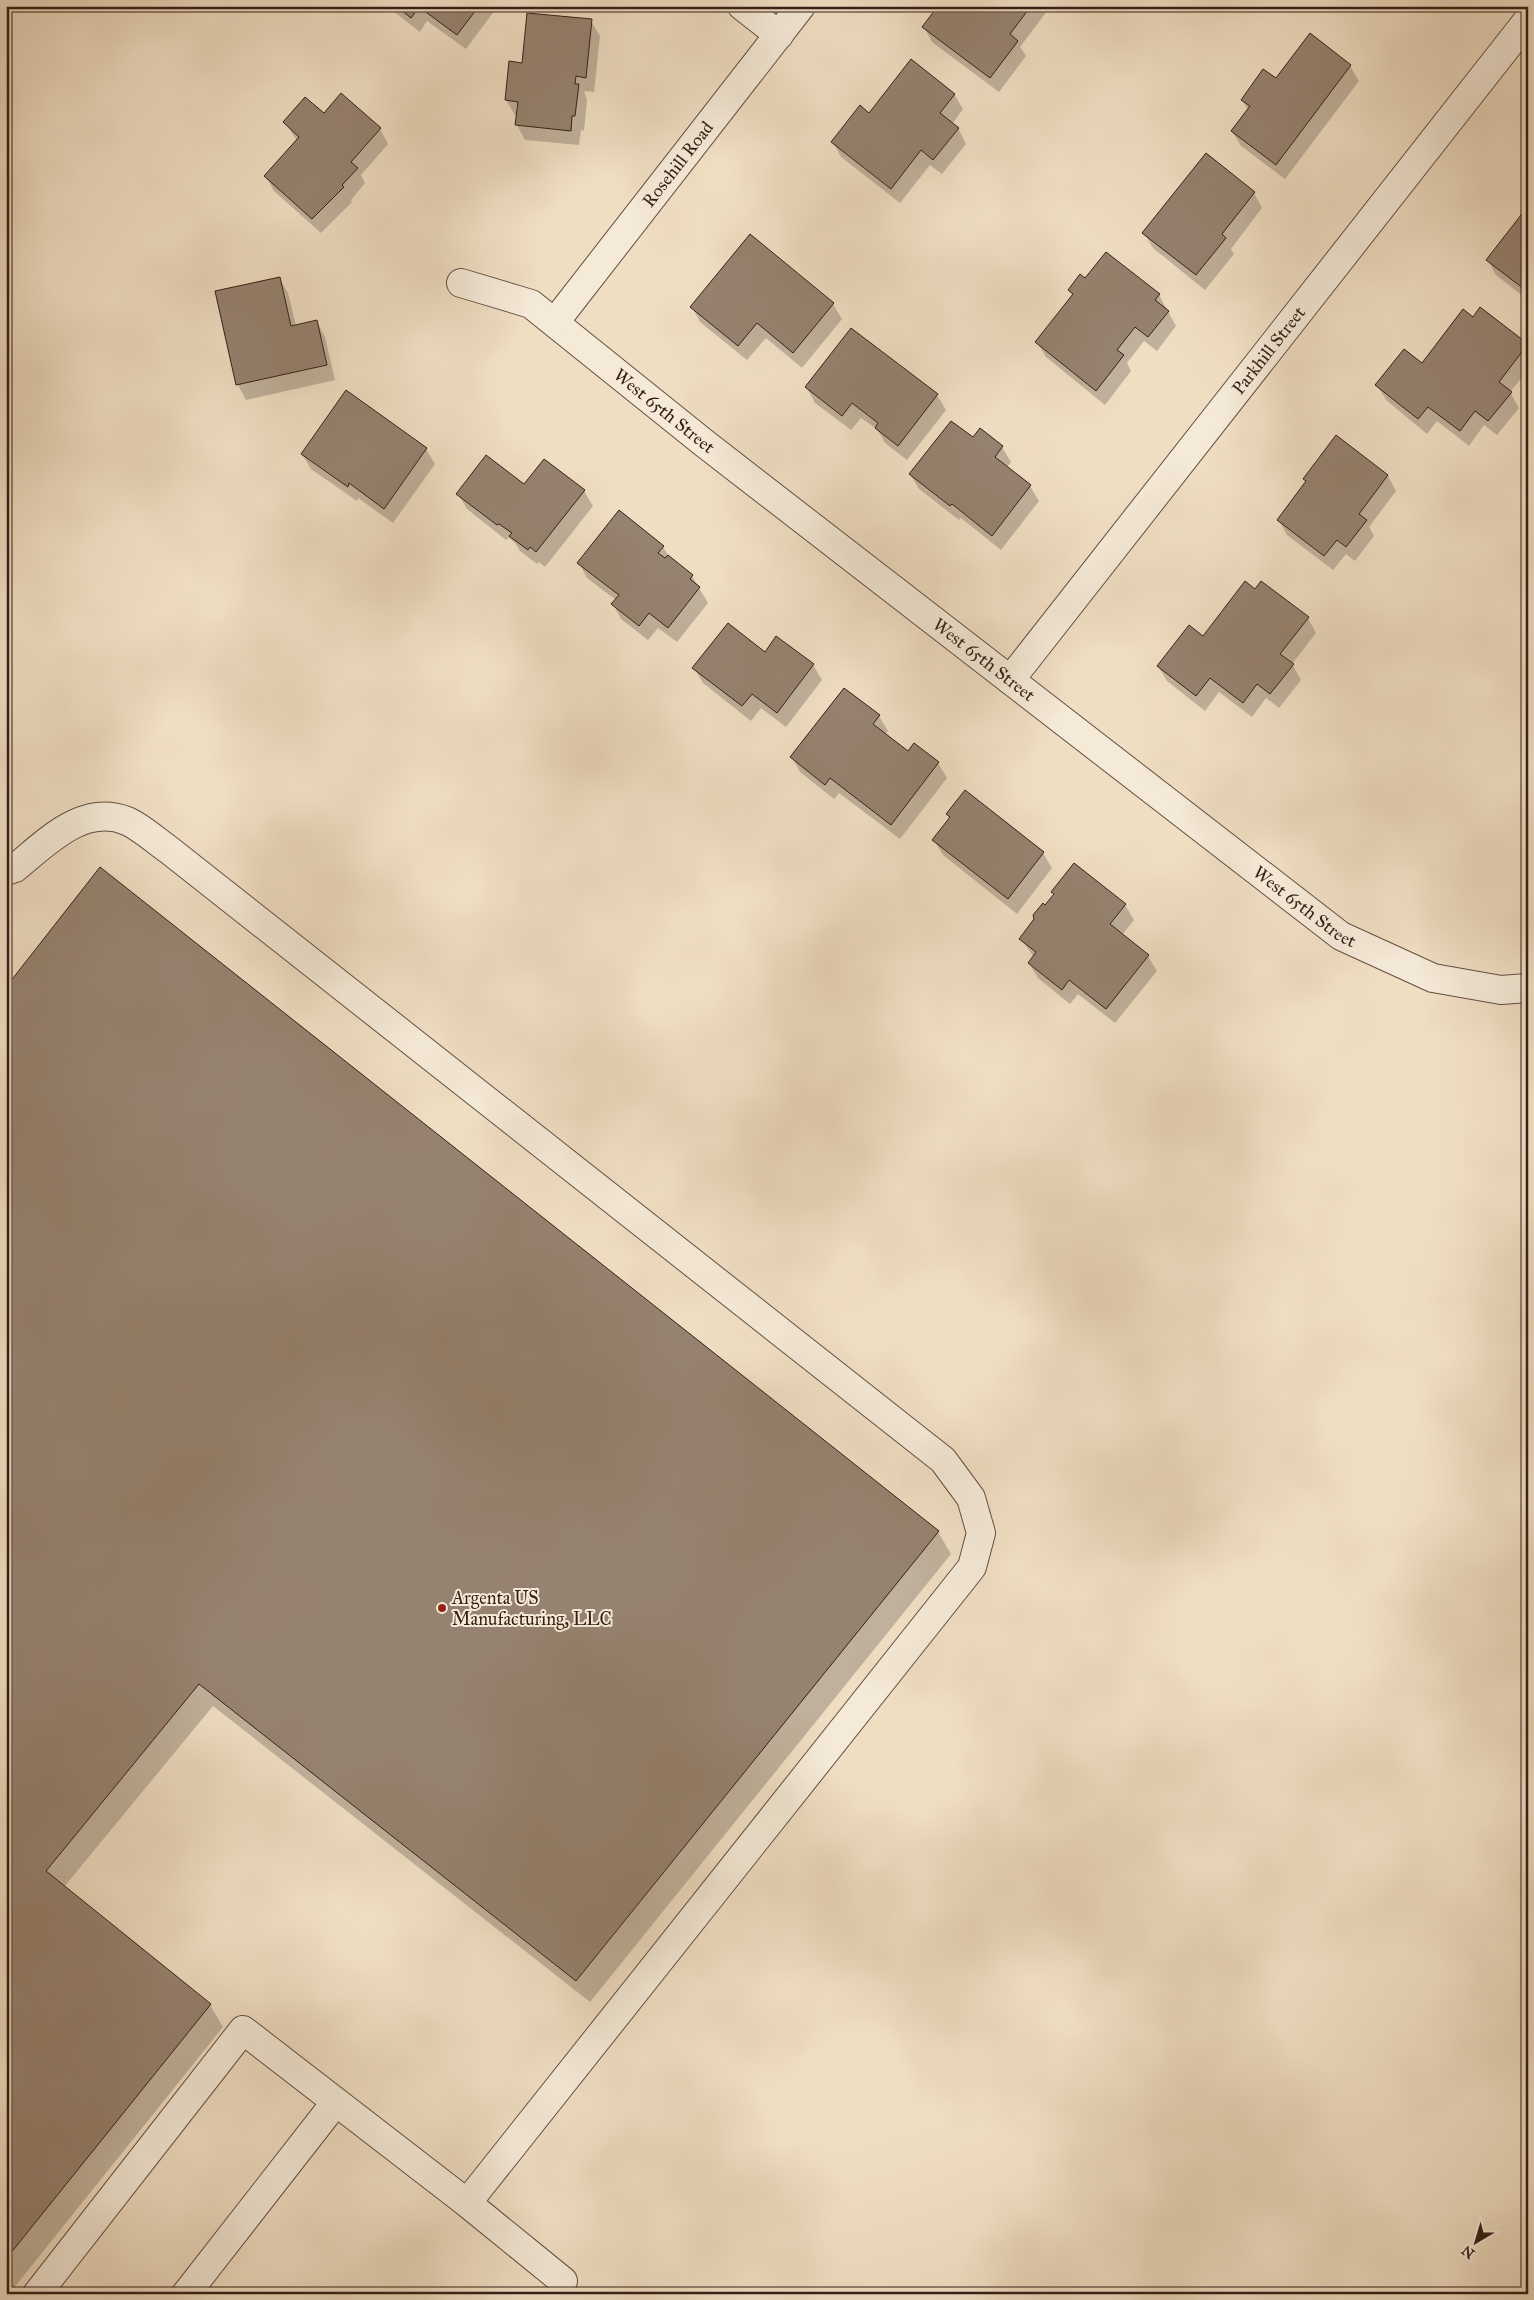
<svg xmlns="http://www.w3.org/2000/svg" width="1534" height="2300" font-family="'IM FELL Great Primer',serif">
  <rect width="100%" height="100%" fill="#f0dec3"/>
  <filter id="stains"><feTurbulence type="fractalNoise" baseFrequency=".004" numOctaves="4"/><feColorMatrix values="0 0 0 0 .2 0 0 0 0 .09 0 0 0 0 .02 0 0 0 .5 -.17"/></filter>
  <radialGradient id="worn" r=".72"><stop offset=".6" stop-color="#630" stop-opacity="0"/><stop offset="1" stop-color="#630" stop-opacity=".3"/></radialGradient>
  <!-- shadow -->
  <path fill="#0003" d="M 390,6 L 498,6 L 466,49 L 427,21 L 420,32 L 393,11 Z
    M 940,6 L 1051,6 L 1020,47 L 1026,56 L 999,92 L 932,42 L 924,27 Z
    M 591,21 L 600,36 L 594,92 L 584,91 L 587,100 L 584,131 L 581,130 L 579,145 L 525,140 L 517,125 L 518,116 L 515,115 L 506,100 L 510,63 L 524,65 Z
    M 1350,66 L 1359,81 L 1285,179 L 1241,146 L 1232,131 L 1248,110 L 1242,100 L 1276,80 Z
    M 954,94 L 963,109 L 952,124 L 958,128 L 966,144 L 942,174 L 930,165 L 900,203 L 841,157 L 833,142 Z
    M 324,115 L 380,129 L 388,144 L 361,175 L 365,183 L 351,200 L 352,202 L 321,233 L 274,191 L 266,176 L 297,141 L 285,122 Z
    M 1254,193 L 1262,208 L 1231,249 L 1234,254 L 1205,290 L 1153,248 L 1144,233 Z
    M 1528,208 L 1528,300 L 1496,275 L 1488,260 Z
    M 1107,254 L 1159,295 L 1176,326 L 1157,351 L 1144,341 L 1127,363 L 1131,371 L 1105,405 L 1046,357 L 1037,342 L 1073,296 L 1069,290 L 1086,280 Z
    M 279,278 L 288,293 L 296,326 L 317,322 L 325,337 L 335,380 L 246,400 L 238,385 L 217,292 Z
    M 833,304 L 842,319 L 802,368 L 766,338 L 747,360 L 700,322 L 692,307 Z
    M 1527,345 L 1528,370 L 1510,392 L 1519,408 L 1497,435 L 1484,425 L 1469,446 L 1437,421 L 1427,434 L 1386,400 L 1377,385 L 1422,365 Z
    M 807,388 L 937,395 L 946,410 L 907,460 L 885,443 L 877,429 L 861,418 L 851,430 L 815,403 Z
    M 1336,437 L 1388,476 L 1396,491 L 1369,527 L 1374,536 L 1355,561 L 1346,554 L 1333,570 L 1287,535 L 1279,520 L 1307,482 Z
    M 973,439 L 1002,447 L 1011,462 L 1007,467 L 1030,486 L 1039,501 L 1001,550 L 961,518 L 959,520 L 919,489 L 910,474 Z
    M 426,449 L 435,464 L 393,523 L 358,498 L 357,501 L 311,469 L 302,454 Z
    M 524,486 L 584,491 L 593,506 L 545,567 L 539,562 L 537,564 L 520,551 L 515,543 L 509,538 L 506,540 L 467,509 L 458,494 Z
    M 663,547 L 670,558 L 692,576 L 708,603 L 677,642 L 658,628 L 648,640 L 621,619 L 613,604 L 616,600 L 587,578 L 579,563 Z
    M 1256,591 L 1308,618 L 1316,633 L 1292,664 L 1301,680 L 1279,708 L 1266,698 L 1252,717 L 1219,692 L 1205,711 L 1167,681 L 1158,666 L 1203,638 Z
    M 777,638 L 813,665 L 822,680 L 786,727 L 761,708 L 751,721 L 703,683 L 694,668 L 765,654 Z
    M 879,716 L 888,731 L 884,735 L 908,753 L 914,744 L 938,763 L 947,778 L 900,839 L 839,793 L 834,799 L 800,772 L 792,757 Z
    M 965,792 L 1043,853 L 1052,868 L 1017,914 L 943,855 L 934,840 L 950,819 L 947,814 Z
    M 1053,892 L 1125,905 L 1134,920 L 1122,935 L 1148,956 L 1157,971 L 1115,1023 L 1078,994 L 1070,1004 L 1038,978 L 1029,963 L 1034,957 L 1021,939 L 1043,905 L 1046,907 L 1055,895 Z
    M 6,989 L 938,1532 L 951,1554 L 590,2002 L 213,1706 L 64,1887 L 210,2005 L 223,2027 L 9,2294 L 6,2294 Z"/>
  <!-- building -->
  <path fill="#968270" stroke="#341f17" d="M 396,6 L 479,6 L 457,35 L 419,7 L 411,18 Z
    M 938,6 L 1031,6 L 1010,34 L 1018,41 L 990,78 L 922,27 Z
    M 527,13 L 592,19 L 586,78 L 576,76 L 575,84 L 579,84 L 575,116 L 572,116 L 571,131 L 515,125 L 518,102 L 505,100 L 509,61 L 522,63 Z
    M 1310,33 L 1351,65 L 1276,165 L 1231,131 L 1250,106 L 1241,100 L 1263,69 L 1276,78 Z
    M 911,59 L 955,94 L 940,113 L 959,128 L 933,160 L 921,150 L 891,189 L 831,142 L 860,105 L 869,113 Z
    M 341,93 L 381,128 L 351,162 L 358,168 L 342,185 L 344,187 L 312,219 L 264,176 L 299,137 L 283,122 L 305,97 L 324,113 Z
    M 1206,153 L 1255,192 L 1222,234 L 1226,238 L 1196,275 L 1142,233 Z
    M 1528,206 L 1528,292 L 1486,260 Z
    M 750,234 L 834,303 L 793,353 L 757,323 L 738,346 L 690,307 Z
    M 1106,252 L 1160,294 L 1155,300 L 1169,311 L 1148,337 L 1135,327 L 1117,350 L 1124,355 L 1096,391 L 1035,342 L 1073,294 L 1068,290 L 1080,274 L 1085,278 Z
    M 280,277 L 291,326 L 317,320 L 327,365 L 236,385 L 215,291 Z
    M 1480,307 L 1528,344 L 1499,382 L 1512,392 L 1488,421 L 1475,411 L 1460,431 L 1428,407 L 1418,419 L 1375,385 L 1404,349 L 1422,363 L 1463,309 L 1473,317 Z
    M 851,328 L 938,394 L 898,446 L 875,428 L 878,423 L 852,403 L 842,416 L 805,387 Z
    M 346,390 L 427,448 L 384,509 L 349,483 L 348,487 L 301,454 Z
    M 951,421 L 973,437 L 980,428 L 1003,446 L 995,457 L 1031,485 L 992,536 L 952,504 L 950,506 L 909,474 Z
    M 1336,435 L 1388,475 L 1359,514 L 1367,520 L 1346,547 L 1337,540 L 1324,556 L 1277,520 L 1306,481 L 1303,479 Z
    M 486,455 L 524,484 L 544,459 L 585,490 L 536,552 L 530,547 L 528,550 L 509,536 L 512,533 L 499,524 L 497,525 L 456,494 Z
    M 619,510 L 664,546 L 658,553 L 665,558 L 668,555 L 693,575 L 690,579 L 700,587 L 668,628 L 649,613 L 639,626 L 611,604 L 619,595 L 577,563 Z
    M 1245,581 L 1255,589 L 1261,581 L 1309,617 L 1280,654 L 1294,664 L 1270,694 L 1257,684 L 1243,703 L 1210,678 L 1196,696 L 1157,666 L 1189,625 L 1203,636 Z
    M 728,623 L 765,652 L 776,636 L 814,664 L 777,713 L 752,694 L 742,706 L 692,668 Z
    M 844,688 L 880,715 L 873,724 L 908,751 L 914,743 L 939,762 L 891,825 L 830,778 L 825,785 L 790,757 Z
    M 965,790 L 1044,852 L 1008,899 L 932,840 L 950,817 L 946,814 Z
    M 1074,863 L 1126,904 L 1110,924 L 1149,955 L 1106,1009 L 1069,980 L 1062,990 L 1028,963 L 1036,952 L 1019,939 L 1034,919 L 1033,915 L 1043,903 L 1045,905 L 1054,894 L 1051,892 Z
    M 100,867 L 939,1531 L 576,1981 L 199,1684 L 46,1871 L 211,2004 L 6,2259 L 6,987 Z"/>
  <g fill="none" stroke-linecap="round" stroke-linejoin="round">
    <defs>
      <g id="minor">
        <path d="M 742,6 L 779,35"/>
        <path id="s1" d="M 461,283 L 531,304 L 704,443 L 1341,936 L 1433,978 L 1501,990 L 1528,988"/>
        <path id="s2" d="M 555,322 L 801,6"/>
        <path id="s3" d="M 1010,680 L 1528,20"/>
        <path d="M 6,871 L 15,868 C 46,843 83,803 127,821 C 141,827 156,841 169,850 L 943,1460 L 971,1498 L 981,1533 L 972,1567 L 467,2203"/>
        <path d="M 37,2294 L 243,2030 L 467,2203 L 563,2281"/>
        <path d="M 186,2294 L 335,2103"/>
      </g>
    </defs>
    <!-- minor casing -->
    <use href="#minor" stroke="#634f42" stroke-width="30"/>
    <!-- minor -->
    <use href="#minor" stroke="#f5ead8" stroke-width="28"/>
  </g>
  <!-- markers -->
  <circle fill="#8f2418" stroke="#f5ead8" stroke-width="2" cx="442" cy="1608" r="5"/>
  <g text-anchor="middle" dominant-baseline="central" stroke-width="4" stroke-linejoin="round" paint-order="stroke">
    <!-- street labels -->
    <g font-size="18" fill="#341f17" stroke="#f5ead8">
      <text stroke="none"><textPath href="#s2" startOffset="200">Rosehill Road</textPath></text>
      <text stroke="none"><textPath href="#s3" startOffset="419">Parkhill Street</textPath></text>
      <text stroke="none"><textPath href="#s1" startOffset="244">West 65th Street</textPath></text>
      <text stroke="none"><textPath href="#s1" startOffset="649">West 65th Street</textPath></text>
      <text stroke="none"><textPath href="#s1" startOffset="1054">West 65th Street</textPath></text>
    </g>
    <!-- poi labels -->
    <g font-size="18" fill="#341f17" stroke="#f5ead8" text-anchor="start">
      <text x="452" y="1598">Argenta US<tspan x="452" dy="21">Manufacturing, LLC</tspan></text>
    </g>
  </g>
  <!-- margin -->
  <rect width="1534" height="2300" fill="none" stroke="#f0dec3" stroke-width="25"/>
  <rect x="8" y="8" width="1519" height="2285" fill="none" stroke="#341f17" stroke-width="2.5"/>
  <rect x="12" y="12" width="1509" height="2275" fill="none" stroke="#341f17"/>
  <!-- north arrow -->
  <g transform="translate(1476 2242) rotate(218)" stroke="#f5ead8" stroke-width="4" paint-order="stroke">
  <path d="M0-4L9 19L0 12L-9 19Z" fill="#341f17"/>
  <text y="-8" font-size="14" font-weight="bold" text-anchor="middle" fill="#341f17">N</text>
  </g>
  <rect width="100%" height="100%" filter="url(#stains)"/>
  <rect width="100%" height="100%" fill="url(#worn)"/>
</svg>
